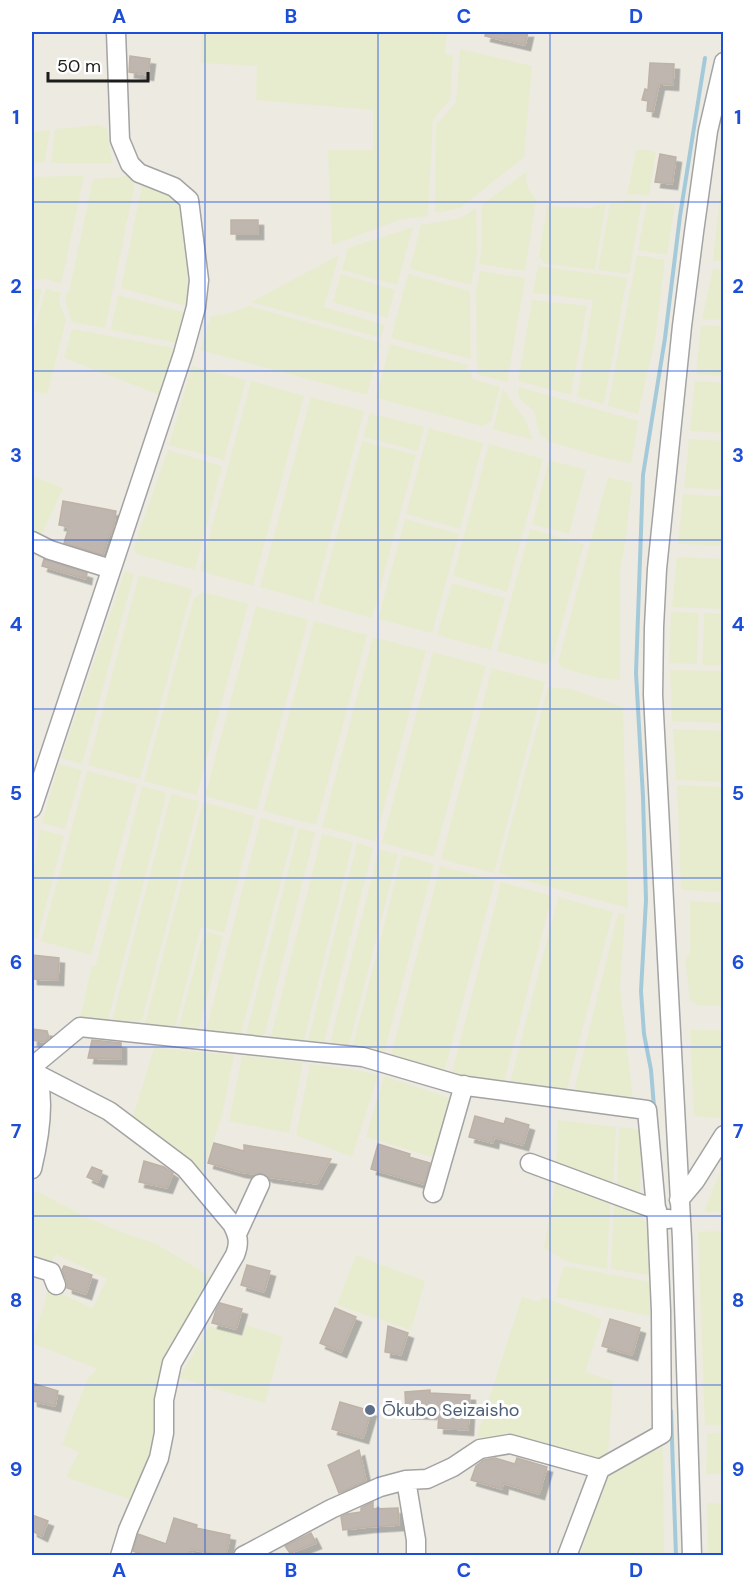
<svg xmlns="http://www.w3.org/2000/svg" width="755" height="1587" font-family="'DM Sans',sans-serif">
  <defs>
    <filter id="shadow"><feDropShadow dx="5.5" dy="5.5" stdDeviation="0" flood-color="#0004"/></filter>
  </defs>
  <rect width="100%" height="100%" fill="#edeae2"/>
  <!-- farmland -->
  <path fill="#e8ecce" d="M 201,32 L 447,32 L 445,54 L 453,56 L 450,100 L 433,119 L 428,216 L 402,219 L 332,245 L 328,150 L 373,150 L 373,110 L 256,100 L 257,66 L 201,63 Z
    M 460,49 L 532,66 L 524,157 L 460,208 L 435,213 L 436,125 L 456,102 Z
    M 99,125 L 107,128 L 112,163 L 51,163 L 55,129 Z
    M 50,130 L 45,162 L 32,163 L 32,132 Z
    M 644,149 L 656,152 L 649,196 L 639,194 L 627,195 L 636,151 Z
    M 527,171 L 526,180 L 528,188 L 536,200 L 525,271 L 479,264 L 481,254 L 482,205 Z
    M 66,176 L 84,176 L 61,284 L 46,279 L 32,280 L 32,177 Z
    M 126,176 L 132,177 L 135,183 L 105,328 L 72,322 L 65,300 L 66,294 L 69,292 L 93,179 L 120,177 Z
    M 142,185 L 167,191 L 177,197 L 184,215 L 193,294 L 189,307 L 121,288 Z
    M 720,195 L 724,196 L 723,261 L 713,261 Z
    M 627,200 L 642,201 L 629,274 L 598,270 L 610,203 Z
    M 647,201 L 675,204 L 667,255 L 638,250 Z
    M 606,203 L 595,270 L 546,264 L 539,257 L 547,206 L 588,208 Z
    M 476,208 L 477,253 L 471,285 L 410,269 L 421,225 L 461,218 Z
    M 413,227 L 397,285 L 342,270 L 348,248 Z
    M 339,255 L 324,307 L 385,325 L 381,338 L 251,302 Z
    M 637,255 L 665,260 L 655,340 L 638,414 L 608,406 Z
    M 538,266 L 627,278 L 604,404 L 577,397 L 593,300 L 533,293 Z
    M 713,269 L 723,270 L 723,320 L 702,319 Z
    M 480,271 L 525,278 L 507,382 L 477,374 L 476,289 Z
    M 341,274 L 395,290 L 387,318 L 333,302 Z
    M 408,274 L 470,291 L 471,359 L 391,338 Z
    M 46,288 L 61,293 L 59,302 L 66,320 L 47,395 L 38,392 L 32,392 L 32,337 Z
    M 32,289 L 42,289 L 32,324 Z
    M 118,295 L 187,313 L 178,343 L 111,330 Z
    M 532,300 L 587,306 L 571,395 L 518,381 Z
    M 249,306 L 381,343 L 367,395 L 200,350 L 211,316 L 230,313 Z
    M 701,325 L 723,326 L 723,376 L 696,374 Z
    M 72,329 L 175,348 L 160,395 L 64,358 Z
    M 390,344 L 468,365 L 466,370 L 471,371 L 472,379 L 500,387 L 491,421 L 483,426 L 376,398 Z
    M 192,366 L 246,380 L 224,460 L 169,445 Z
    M 251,381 L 304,396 L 253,586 L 200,571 Z
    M 695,381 L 723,383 L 723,433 L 690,431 Z
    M 519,387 L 638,421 L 631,463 L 605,458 L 547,441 L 545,437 L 540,435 L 534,411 L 520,399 L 518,393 Z
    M 503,388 L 513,404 L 525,419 L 533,440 L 493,429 Z
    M 311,397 L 364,411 L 313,602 L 260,587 Z
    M 370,413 L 424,427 L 418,451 L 363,437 Z
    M 429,428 L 483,443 L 460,529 L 406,514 Z
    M 689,439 L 723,441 L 723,490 L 684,488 Z
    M 362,441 L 416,455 L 372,618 L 318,603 Z
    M 489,444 L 543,459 L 507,592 L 453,576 Z
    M 168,450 L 222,466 L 195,570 L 136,554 L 134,546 Z
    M 549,460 L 586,470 L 569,534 L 532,524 Z
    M 32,476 L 63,488 L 41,536 L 32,531 Z
    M 608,477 L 632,483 L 625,545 L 620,569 L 620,680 L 598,678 L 562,668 L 558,662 Z
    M 683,494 L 723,496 L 723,546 L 678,544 Z
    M 405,519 L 459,534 L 432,633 L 378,619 Z
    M 530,529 L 584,544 L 552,660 L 545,664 L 497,651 Z
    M 677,557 L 723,559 L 723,609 L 672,607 Z
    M 125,571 L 134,574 L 82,764 L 61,758 Z
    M 139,575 L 192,589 L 140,779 L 88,765 Z
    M 452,583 L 505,598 L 491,650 L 437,635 Z
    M 203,592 L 248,604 L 197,795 L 144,781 L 194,598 Z
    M 256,606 L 308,620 L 257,810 L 205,796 Z
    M 671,612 L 699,613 L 697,664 L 669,663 Z
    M 704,613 L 723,614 L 723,665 L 702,665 Z
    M 314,621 L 367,635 L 316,825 L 263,811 Z
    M 373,637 L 426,651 L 375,841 L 322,827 Z
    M 433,652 L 486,666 L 434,857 L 382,843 Z
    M 492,668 L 545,682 L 494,873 L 441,859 Z
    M 670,670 L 723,671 L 723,723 L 672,721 Z
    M 548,687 L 570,689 L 623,707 L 628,908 L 498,873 Z
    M 673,729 L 723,731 L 723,782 L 676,780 Z
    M 59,764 L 82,770 L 65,829 L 42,823 Z
    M 87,771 L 137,784 L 91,955 L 41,941 Z
    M 677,785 L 723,787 L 723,892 L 681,890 Z
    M 142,786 L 167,793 L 107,1023 L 80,1019 L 92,965 L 96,965 Z
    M 171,794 L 199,801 L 142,1020 L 136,1022 L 132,1027 L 111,1024 Z
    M 203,802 L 255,816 L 224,933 L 201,927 L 174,1031 L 144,1027 Z
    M 261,818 L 295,827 L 240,1038 L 205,1034 Z
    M 299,828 L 315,832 L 263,1041 L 245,1039 Z
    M 40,829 L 64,836 L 37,939 L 32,937 L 32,876 Z
    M 322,834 L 353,842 L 303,1044 L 270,1040 Z
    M 357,843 L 373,848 L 323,1046 L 307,1045 Z
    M 379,849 L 398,854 L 348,1049 L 329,1047 Z
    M 402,855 L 434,864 L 383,1057 L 352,1049 Z
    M 440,866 L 495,880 L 444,1073 L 390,1059 Z
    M 501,882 L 552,896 L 503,1086 L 451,1076 Z
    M 558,897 L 613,912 L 566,1093 L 509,1087 Z
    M 690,901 L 723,903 L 723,1006 L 697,1005 L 690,1000 L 685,957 L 690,956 Z
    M 618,913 L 625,915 L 620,988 L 633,1101 L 573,1095 Z
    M 204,931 L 223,936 L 198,1033 L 178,1030 Z
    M 690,1030 L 723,1030 L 724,1102 L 721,1118 L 694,1116 Z
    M 154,1048 L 234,1055 L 222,1115 L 203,1172 L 132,1120 Z
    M 242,1056 L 303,1062 L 289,1133 L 229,1121 Z
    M 310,1064 L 356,1070 L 378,1075 L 352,1157 L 296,1135 Z
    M 384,1076 L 453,1099 L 435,1158 L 366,1137 Z
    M 558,1120 L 616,1127 L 613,1187 L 556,1166 Z
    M 619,1127 L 641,1130 L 640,1193 L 617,1188 Z
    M 723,1167 L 723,1212 L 704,1212 L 712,1191 Z
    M 556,1182 L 610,1201 L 607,1269 L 568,1262 L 544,1248 Z
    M 36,1191 L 92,1220 L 129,1235 L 154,1243 L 197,1268 L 214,1281 L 166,1366 L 160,1433 L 137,1502 L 66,1477 L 79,1452 L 62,1445 L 88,1378 L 98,1369 L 32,1343 L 32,1341 L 43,1309 L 48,1288 L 93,1308 L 107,1279 L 56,1254 L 50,1264 L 32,1256 L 32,1198 Z
    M 614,1203 L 640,1215 L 646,1223 L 649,1275 L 611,1269 Z
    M 723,1231 L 723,1425 L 705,1425 L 698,1232 Z
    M 356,1255 L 425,1281 L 411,1330 L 337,1305 Z
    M 565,1266 L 650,1282 L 650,1316 L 556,1297 L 560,1277 Z
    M 522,1297 L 540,1302 L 542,1297 L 602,1319 L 585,1372 L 613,1381 L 608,1453 L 599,1462 L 511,1436 L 501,1435 L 484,1439 L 477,1436 Z
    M 246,1325 L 283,1337 L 265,1403 L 179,1378 L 209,1326 L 242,1336 Z
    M 707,1433 L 723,1433 L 723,1474 L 706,1474 Z
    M 663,1447 L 664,1555 L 580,1556 L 603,1478 L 612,1471 Z
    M 707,1503 L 723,1503 L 723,1555 L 708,1555 Z"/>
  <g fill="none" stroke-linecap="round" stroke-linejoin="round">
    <!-- stream -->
    <path stroke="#a4cada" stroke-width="4" d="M 654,1107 L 651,1070 L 644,1034 L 641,991 L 646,900 L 643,797 L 636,673 L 643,475 L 665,338 L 680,216 L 705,58
      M 671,1411 L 676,1556"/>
  </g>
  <!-- building -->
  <path fill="#beb6af" stroke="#beb2a5" stroke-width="1.5" filter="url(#shadow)" d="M 486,32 L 528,32 L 525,45 L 485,36 Z
    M 130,56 L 150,59 L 148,75 L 129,72 Z
    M 650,63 L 674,64 L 673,85 L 659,84 L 653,112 L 647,111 L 648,101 L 642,100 L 645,89 L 648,90 Z
    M 660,154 L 676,157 L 672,184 L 655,182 Z
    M 231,220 L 258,220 L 258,234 L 231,234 Z
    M 63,501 L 116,511 L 113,530 L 111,535 L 109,535 L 103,555 L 64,543 L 69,527 L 59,525 Z
    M 44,559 L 87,573 L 86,579 L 42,566 Z
    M 32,955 L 59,958 L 58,980 L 32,979 Z
    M 32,1029 L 47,1031 L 49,1038 L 44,1042 L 32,1040 Z
    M 92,1040 L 121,1043 L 121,1059 L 88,1058 Z
    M 475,1116 L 504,1124 L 506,1118 L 529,1125 L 523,1145 L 494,1137 L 493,1143 L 469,1137 Z
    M 214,1143 L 244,1151 L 244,1145 L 331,1159 L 317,1184 L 268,1177 L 260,1173 L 254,1174 L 240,1172 L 208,1163 Z
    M 378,1144 L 410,1154 L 409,1157 L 430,1163 L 424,1184 L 371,1169 Z
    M 144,1161 L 164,1167 L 173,1173 L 167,1188 L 139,1182 Z
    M 92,1167 L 102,1171 L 98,1182 L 87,1177 Z
    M 247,1265 L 270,1271 L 264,1292 L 241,1285 Z
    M 64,1266 L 92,1275 L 86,1294 L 67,1288 L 67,1282 L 62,1270 Z
    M 220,1303 L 242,1309 L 236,1329 L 212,1323 L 216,1310 Z
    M 335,1308 L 356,1317 L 341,1352 L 320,1343 Z
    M 610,1319 L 640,1328 L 632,1355 L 602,1346 Z
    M 388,1326 L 408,1333 L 401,1355 L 385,1352 Z
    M 35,1384 L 58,1391 L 55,1406 L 32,1401 L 32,1387 L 35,1387 Z
    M 430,1390 L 430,1393 L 470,1395 L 468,1430 L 438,1428 L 439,1414 L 406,1413 L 405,1392 Z
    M 340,1402 L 371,1411 L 363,1438 L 332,1429 Z
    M 359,1450 L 366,1481 L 339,1493 L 328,1465 Z
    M 495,1458 L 515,1464 L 517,1458 L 547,1467 L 539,1494 L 503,1483 L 502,1489 L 471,1480 L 476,1466 L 484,1460 Z
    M 373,1502 L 373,1509 L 398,1508 L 399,1525 L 368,1527 L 343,1530 L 341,1517 L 347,1514 L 361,1512 L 361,1508 Z
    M 32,1515 L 48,1521 L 42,1536 L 32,1531 Z
    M 174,1518 L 197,1525 L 196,1528 L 230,1535 L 226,1556 L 190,1549 L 189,1552 L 194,1554 L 193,1556 L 145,1556 L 133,1551 L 138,1534 L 166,1544 Z
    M 311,1533 L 316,1543 L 290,1553 L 285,1546 Z"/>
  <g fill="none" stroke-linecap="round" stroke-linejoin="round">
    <defs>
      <path id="minor" d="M 32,541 L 50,550 L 111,569
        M 32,808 L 183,354 L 196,307 L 199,280 L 189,200 L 174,187 L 139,173 L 130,164 L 120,140 L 116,32
        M 33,1066 L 80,1027 L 363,1057 L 459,1085 L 647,1110 L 657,1219
        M 37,1074 L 109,1111 L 185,1168 L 232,1224 C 238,1235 240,1243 235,1255 L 172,1363 L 164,1400 L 164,1433 L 159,1458 L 128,1530 L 120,1556
        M 530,1163 L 657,1210
        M 32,1169 C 39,1140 48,1093 33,1066
        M 433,1193 L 464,1085
        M 679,1200 L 695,1181 L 724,1135
        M 237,1234 L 260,1184
        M 32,1266 L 51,1272 L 56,1285
        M 406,1480 L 416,1540 L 416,1556
        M 243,1556 L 249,1553 L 331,1509 L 380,1487 L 406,1480 L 427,1479 L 453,1467 L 480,1449 L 510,1444 L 600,1469 L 662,1434 L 661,1311 L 657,1219 L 669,1219
        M 567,1556 L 600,1469
        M 692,1556 L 682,1239 L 653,695 L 654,627 L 657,569 L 682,326 L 694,232 L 708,131 L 724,62"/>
    </defs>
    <!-- minor casing -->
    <use href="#minor" stroke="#a3a3a3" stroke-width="21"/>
    <!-- minor -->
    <use href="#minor" stroke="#fff" stroke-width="18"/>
  </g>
  <!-- grid -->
  <path fill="none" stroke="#1d4ed8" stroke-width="1.5" stroke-opacity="0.55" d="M 205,32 L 205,1556M 378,32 L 378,1556M 550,32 L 550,1556M 32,202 L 724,202M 32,371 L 724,371M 32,540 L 724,540M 32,709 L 724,709M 32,878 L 724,878M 32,1047 L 724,1047M 32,1216 L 724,1216M 32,1385 L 724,1385"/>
  <!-- markers -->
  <circle fill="#5c6f8a" stroke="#fff" stroke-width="2" cx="370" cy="1410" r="6"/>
  <g text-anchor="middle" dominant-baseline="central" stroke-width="6" stroke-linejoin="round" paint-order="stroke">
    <!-- service labels -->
    <g font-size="18" fill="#4e5e75" stroke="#fff" text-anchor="start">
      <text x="382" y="1410">Ōkubo Seizaisho</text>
    </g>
  </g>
  <!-- border -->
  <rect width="755" height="1587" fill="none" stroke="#ffffff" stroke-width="66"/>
  <!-- scale -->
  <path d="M48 72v9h100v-9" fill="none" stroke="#1c1c1c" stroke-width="3"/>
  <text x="57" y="72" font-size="18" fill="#1c1c1c" stroke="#ffffff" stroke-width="4.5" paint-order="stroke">50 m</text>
  <rect x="33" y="33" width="689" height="1521" fill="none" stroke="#1d4ed8" stroke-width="2"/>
  <g font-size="20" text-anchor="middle" font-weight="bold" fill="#1d4ed8">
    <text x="119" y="23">A</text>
    <text x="291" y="23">B</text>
    <text x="464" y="23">C</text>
    <text x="636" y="23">D</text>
    <text x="16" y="124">1</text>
    <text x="738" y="124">1</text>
    <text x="16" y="293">2</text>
    <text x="738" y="293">2</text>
    <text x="16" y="462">3</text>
    <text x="738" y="462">3</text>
    <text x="16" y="631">4</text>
    <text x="738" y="631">4</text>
    <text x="16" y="800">5</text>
    <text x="738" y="800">5</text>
    <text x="16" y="969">6</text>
    <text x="738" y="969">6</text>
    <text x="16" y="1138">7</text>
    <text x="738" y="1138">7</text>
    <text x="16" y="1307">8</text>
    <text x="738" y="1307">8</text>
    <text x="16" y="1476">9</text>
    <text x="738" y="1476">9</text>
    <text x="119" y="1577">A</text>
    <text x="291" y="1577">B</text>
    <text x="464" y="1577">C</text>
    <text x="636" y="1577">D</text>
  </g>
</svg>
